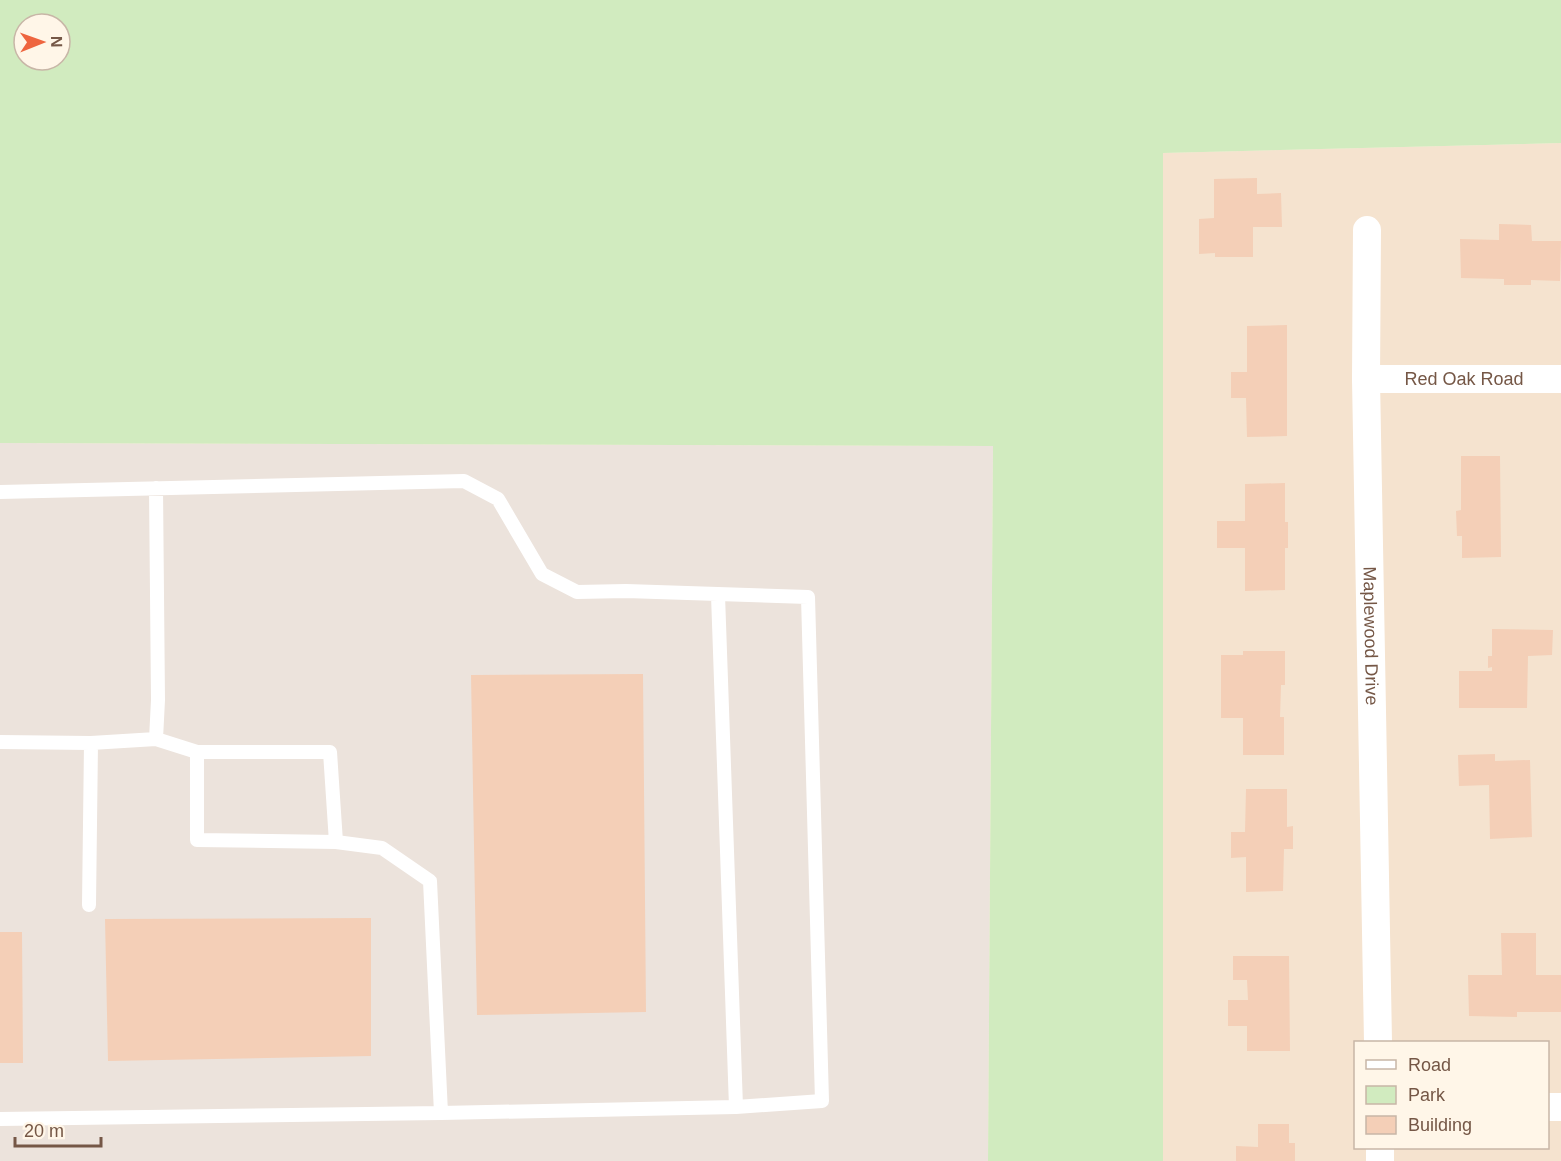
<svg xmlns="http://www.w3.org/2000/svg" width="1561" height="1161" font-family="Arial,sans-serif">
  <rect width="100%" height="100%" fill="#fdf2e0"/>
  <!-- residential -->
  <path fill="#f5e3cf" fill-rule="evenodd" d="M 1561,143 L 1561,1161 L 1163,1161 L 1163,153 ZM 1356,1042 L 1548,1042 L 1548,1148 L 1356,1148 Z"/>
  <!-- industrial -->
  <path fill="#ece3dc" d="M 0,443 L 993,446 L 988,1161 L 0,1161 Z"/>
  <!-- green -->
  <path fill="#d1ebbf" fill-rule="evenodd" d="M 0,0 L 1561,0 L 1561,143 L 1163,153 L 1163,1161 L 988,1161 L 993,446 L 0,443 ZM 24,24 L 60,24 L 60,60 L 24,60 Z"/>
  <!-- building -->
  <path fill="#f4cfb7" d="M 1257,178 L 1257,194 L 1281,193 L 1282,227 L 1253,227 L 1253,257 L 1215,257 L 1215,253 L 1199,254 L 1199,219 L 1214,218 L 1214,179 Z
    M 1499,224 L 1531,225 L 1532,241 L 1561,241 L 1560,281 L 1531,280 L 1531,285 L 1504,285 L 1504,279 L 1461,278 L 1460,239 L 1499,240 Z
    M 1287,325 L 1287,436 L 1247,437 L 1246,398 L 1231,398 L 1231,372 L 1247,372 L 1247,326 Z
    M 1461,456 L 1500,456 L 1501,557 L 1462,558 L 1462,536 L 1457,536 L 1456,511 L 1461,510 Z
    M 1285,483 L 1285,522 L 1288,522 L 1288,548 L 1285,548 L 1285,590 L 1245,591 L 1245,548 L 1217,548 L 1217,521 L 1245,521 L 1245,484 Z
    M 1492,629 L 1553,630 L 1552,655 L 1528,656 L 1527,708 L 1459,708 L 1459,671 L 1492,671 L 1492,667 L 1488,668 L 1488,656 L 1492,656 Z
    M 1243,651 L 1285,651 L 1285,685 L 1281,685 L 1280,717 L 1284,717 L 1284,755 L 1243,755 L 1243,718 L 1221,718 L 1221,655 L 1243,655 Z
    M 643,674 L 646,1012 L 477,1015 L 471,675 Z
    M 1495,754 L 1495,761 L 1530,760 L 1532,837 L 1490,839 L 1489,785 L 1459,786 L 1458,755 Z
    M 1246,789 L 1287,789 L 1287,827 L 1293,826 L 1293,849 L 1284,849 L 1283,891 L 1246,892 L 1246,857 L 1231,858 L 1231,832 L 1245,832 Z
    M 371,918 L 371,1056 L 108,1061 L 105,919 Z
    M 0,932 L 22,932 L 23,1063 L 0,1063 Z
    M 1501,933 L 1536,933 L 1536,975 L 1561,975 L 1561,1012 L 1517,1012 L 1517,1017 L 1469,1016 L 1468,975 L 1502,975 Z
    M 1233,956 L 1289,956 L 1290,1051 L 1247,1051 L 1247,1026 L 1228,1026 L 1228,1000 L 1248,1000 L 1247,980 L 1233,980 Z
    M 1258,1124 L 1289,1124 L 1289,1143 L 1295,1143 L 1295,1161 L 1236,1161 L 1236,1146 L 1258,1147 Z"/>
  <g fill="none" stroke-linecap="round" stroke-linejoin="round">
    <!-- service -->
    <path stroke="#fff" stroke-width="14" d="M 0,492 L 464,481 L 498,499 L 542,574 L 577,592 L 626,591 L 808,597 L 822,1101 L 736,1107 L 441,1113 L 0,1119
      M 718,595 L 736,1107
      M 156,739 L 197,752 L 197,840 L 336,842 L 382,848 L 430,881 L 441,1113
      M 0,742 L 91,743 L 156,739 L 158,700 L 156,488
      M 197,752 L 330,752 L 336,842
      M 89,905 L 91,743"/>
    <!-- minor -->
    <g stroke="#fff" stroke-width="28">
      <path id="s1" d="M 1367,230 L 1366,379 L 1378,1042"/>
      <path id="s2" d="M 1366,379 L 1561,379"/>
      <path d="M 1548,1107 L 1561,1107"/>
      <path d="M 1380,1148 L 1380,1161"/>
    </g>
  </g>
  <g text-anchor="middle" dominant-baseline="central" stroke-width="4.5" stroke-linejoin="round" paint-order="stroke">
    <!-- street labels -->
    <g font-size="18" fill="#755746" stroke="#fff6e8">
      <text stroke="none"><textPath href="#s2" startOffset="98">Red Oak Road</textPath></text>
      <text stroke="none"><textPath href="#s1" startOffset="406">Maplewood Drive</textPath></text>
    </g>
  </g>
  <!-- legend -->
  <rect x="1354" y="1041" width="195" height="108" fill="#fff6e8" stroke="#c8b6a7" stroke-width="1.5"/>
  <rect x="1366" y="1060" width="30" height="9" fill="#ffffff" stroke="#c8b6a7" stroke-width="1.5"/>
  <text x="1408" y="1071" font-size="18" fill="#755746">Road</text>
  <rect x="1366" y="1086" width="30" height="18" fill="#d1ebbf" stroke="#c8b6a7" stroke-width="1.5"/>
  <text x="1408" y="1101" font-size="18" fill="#755746">Park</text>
  <rect x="1366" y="1116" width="30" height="18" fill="#f4cfb7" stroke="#c8b6a7" stroke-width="1.5"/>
  <text x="1408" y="1131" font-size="18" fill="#755746">Building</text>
  <!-- north arrow -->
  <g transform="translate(42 42) rotate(89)"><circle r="28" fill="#fff6e8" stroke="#c8b6a7" stroke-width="1.5"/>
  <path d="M0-4.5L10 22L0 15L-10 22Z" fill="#ee653f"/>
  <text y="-9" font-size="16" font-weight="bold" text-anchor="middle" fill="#755746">N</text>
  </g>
  <!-- scale -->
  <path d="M15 1137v9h86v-9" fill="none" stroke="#755746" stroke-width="3"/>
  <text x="24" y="1137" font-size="18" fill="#755746" stroke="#fff6e8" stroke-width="4.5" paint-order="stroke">20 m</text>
</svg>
